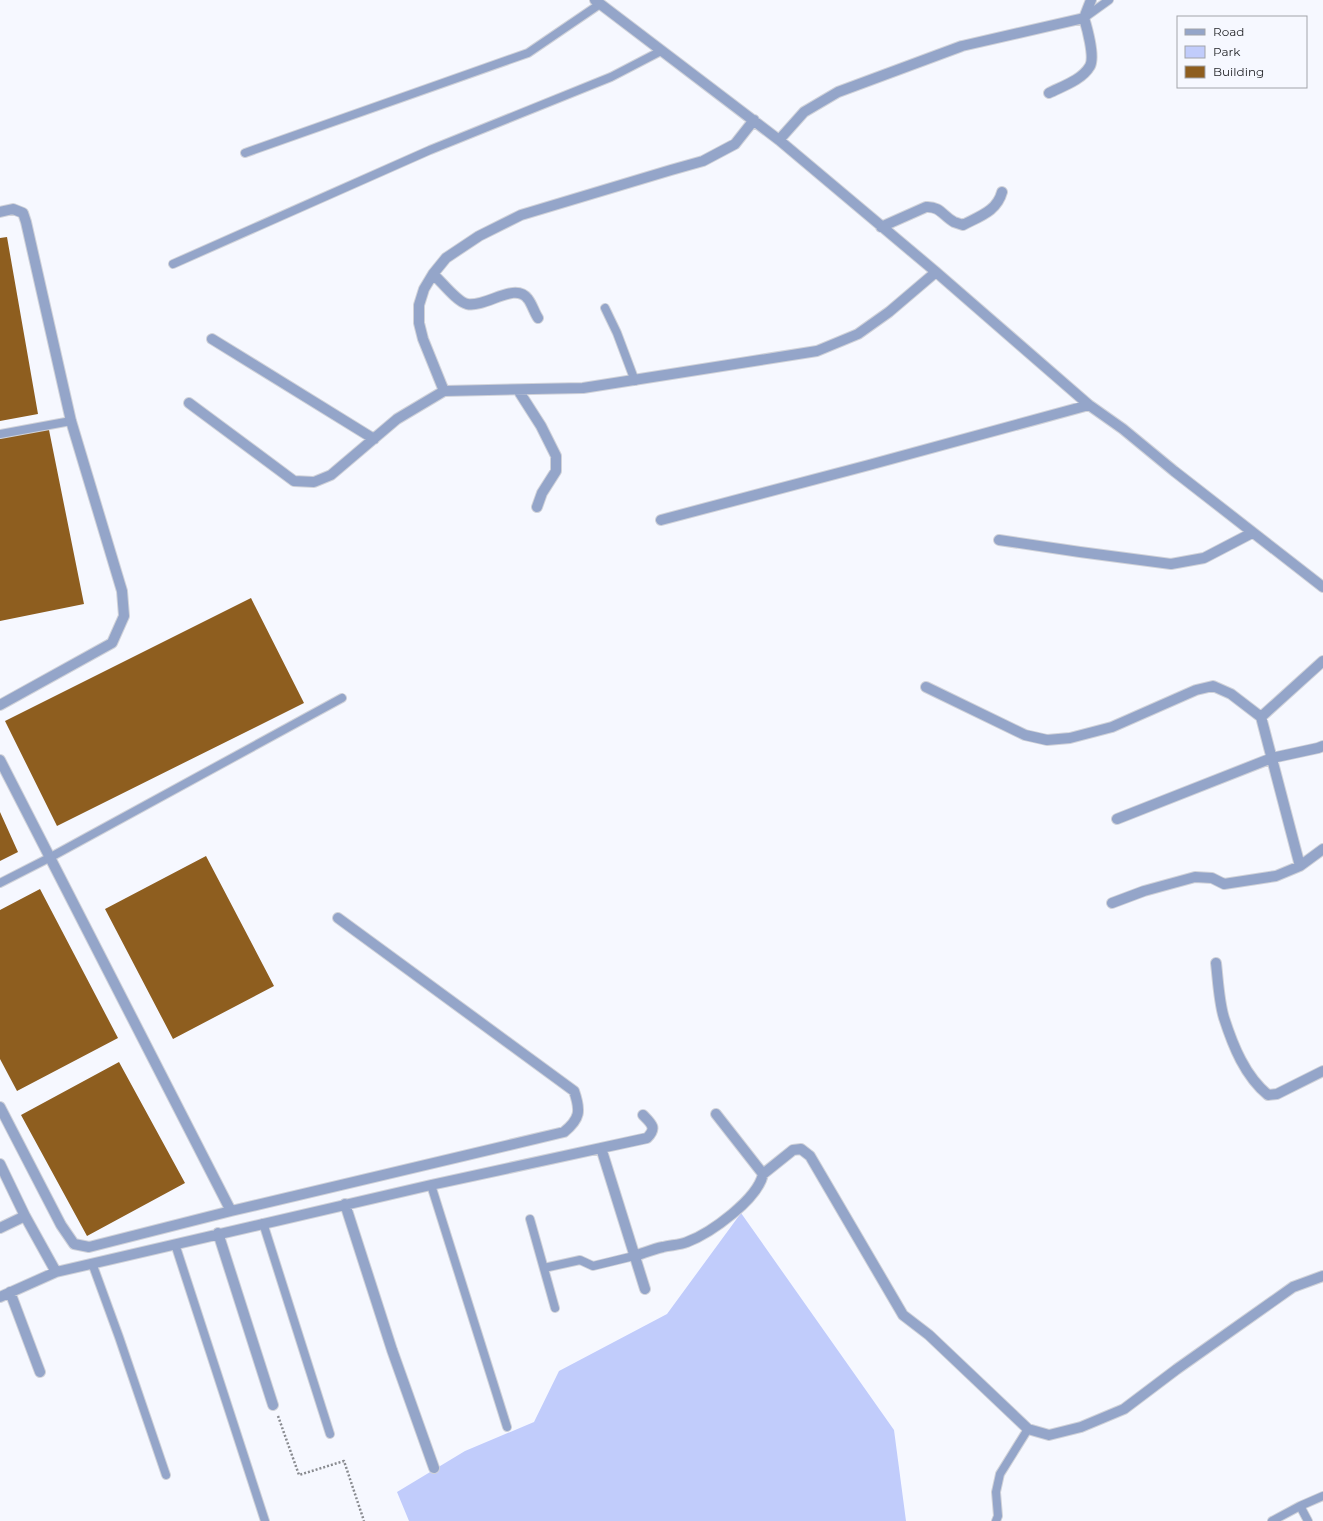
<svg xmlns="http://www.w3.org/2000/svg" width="1323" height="1521" font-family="Montserrat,sans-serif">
  <rect width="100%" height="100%" fill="#f6f8ff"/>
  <!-- green -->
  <path fill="#c1ccfb" d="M 741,1213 L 894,1430 L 906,1521 L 409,1521 L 397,1492 L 465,1451 L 534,1422 L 559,1371 L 667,1314 Z"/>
  <!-- building -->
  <path fill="#8e5e1f" d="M 7,237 L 38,414 L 0,421 L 0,238 Z
    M 48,425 L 84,604 L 0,621 L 0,435 Z
    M 251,598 L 304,703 L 57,826 L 5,721 Z
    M 0,812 L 18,852 L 0,861 Z
    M 206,856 L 274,986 L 173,1039 L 105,909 Z
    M 40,889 L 118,1038 L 17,1091 L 0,1059 L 0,910 Z
    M 119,1062 L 185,1183 L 87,1236 L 21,1115 Z"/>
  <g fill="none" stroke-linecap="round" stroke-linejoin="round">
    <defs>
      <path id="lane" d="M 1084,18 L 1109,0
        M 245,153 L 528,53 L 600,4
        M 173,264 L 430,150 L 611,77 L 661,51
        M 605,308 L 617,333 L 635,381
        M 0,434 L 71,421
        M 0,883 L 49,858 L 342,698
        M 431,1185 L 507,1427
        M 530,1219 L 555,1308
        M 263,1223 L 330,1434
        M 175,1244 L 265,1521
        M 92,1263 L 119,1337 L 166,1475
        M 544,1268 L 580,1260 L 593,1266 L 634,1256
        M 1300,1506 L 1308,1521
        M 996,1521 L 998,1516 L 996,1492 L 1000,1474 L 1028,1429
        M 1272,1521 L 1300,1506 L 1323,1496"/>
      <path id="street" d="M 595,0 L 779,140 L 936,272 L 1089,405 L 1123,429 L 1174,471 L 1323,587
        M 1049,93 C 1063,86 1082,80 1090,66 C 1095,57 1087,28 1084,18
        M 779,140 L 804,112 L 838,92 L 962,46 L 1084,18 L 1091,0
        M 0,212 L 13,209 L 23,213 L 26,222 L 71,421 L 122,591 L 124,616 L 112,643 L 0,705
        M 881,227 L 926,207 C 940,206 943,216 954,222 C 957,223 960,224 963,225 C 980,216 997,211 1002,192
        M 433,274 C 441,281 457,302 467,304 C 486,308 515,281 528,299 C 532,304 534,312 538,318
        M 212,339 L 374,439
        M 518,390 L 541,426 L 556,456 L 556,471 L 542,493 L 537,507
        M 444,391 L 423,339 L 419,323 L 419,305 L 424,289 L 433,274 L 446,258 L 479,236 L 521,215 L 671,170 L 703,161 L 735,144 L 754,120
        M 189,403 L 294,481 L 314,482 L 331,475 L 397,419 L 444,391 L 583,388 L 817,351 L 858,334 L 889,312 L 936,272
        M 661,520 L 869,465 L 1089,405
        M 999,540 L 1080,552 L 1171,564 L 1204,558 L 1252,533
        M 926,687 L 1025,735 L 1047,740 L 1070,738 L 1112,727 L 1196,690 L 1213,686 L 1231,694 L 1261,717 L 1300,866
        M 1261,717 L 1323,661
        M 0,760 L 231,1211 L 564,1132 C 580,1119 581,1111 574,1091 L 338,918
        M 1117,819 L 1272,758 L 1318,748 L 1323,746
        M 1112,903 L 1144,891 L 1195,877 L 1212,878 L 1224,884 L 1276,876 L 1300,866 L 1323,849
        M 1216,963 C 1218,980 1219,1002 1224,1018 C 1233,1046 1245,1076 1268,1095 L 1277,1094 L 1323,1071
        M 0,1107 L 61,1225 L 74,1244 L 89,1247 L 231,1211
        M 601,1148 L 645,1289
        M 0,1164 L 25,1216 L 56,1272
        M 763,1174 L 793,1150 L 801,1149 L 810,1156 L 903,1315 L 929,1335 L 1028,1429 L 1049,1435 L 1081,1427 L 1124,1409 L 1177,1369 L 1293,1287 L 1323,1276
        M 345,1204 L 392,1350 L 434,1468
        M 0,1228 L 25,1216
        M 218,1233 L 273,1405
        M 634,1256 C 644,1253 653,1249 663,1247 C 671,1245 680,1245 687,1242 C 711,1233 758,1199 763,1174 L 716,1114
        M 10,1292 L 40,1372
        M 0,1297 L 56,1272 L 431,1185 L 647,1138 C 657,1128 652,1124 643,1115"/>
    </defs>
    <!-- lane casing -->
    <use href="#lane" stroke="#d0d2d9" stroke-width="10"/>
    <!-- street casing -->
    <use href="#street" stroke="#d0d2d9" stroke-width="12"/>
    <!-- path -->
    <path stroke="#898b90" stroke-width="2.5" stroke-dasharray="2 2" stroke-linecap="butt" d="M 278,1416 L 299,1475 L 344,1461 L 364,1521"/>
    <!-- lane -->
    <use href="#lane" stroke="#94a5c9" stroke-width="8"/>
    <!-- street -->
    <use href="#street" stroke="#94a5c9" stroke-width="10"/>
  </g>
  <!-- legend -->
  <rect x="1177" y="16" width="130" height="72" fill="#f6f8ff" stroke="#a2a4aa"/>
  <rect x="1185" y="29" width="20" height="6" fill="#94a5c9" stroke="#a2a4aa"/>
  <text x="1213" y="36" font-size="12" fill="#25262a">Road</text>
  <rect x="1185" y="46" width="20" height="12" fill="#c1ccfb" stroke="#a2a4aa"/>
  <text x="1213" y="56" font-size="12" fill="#25262a">Park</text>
  <rect x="1185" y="66" width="20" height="12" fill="#8e5e1f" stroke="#a2a4aa"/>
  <text x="1213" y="76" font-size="12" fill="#25262a">Building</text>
</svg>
